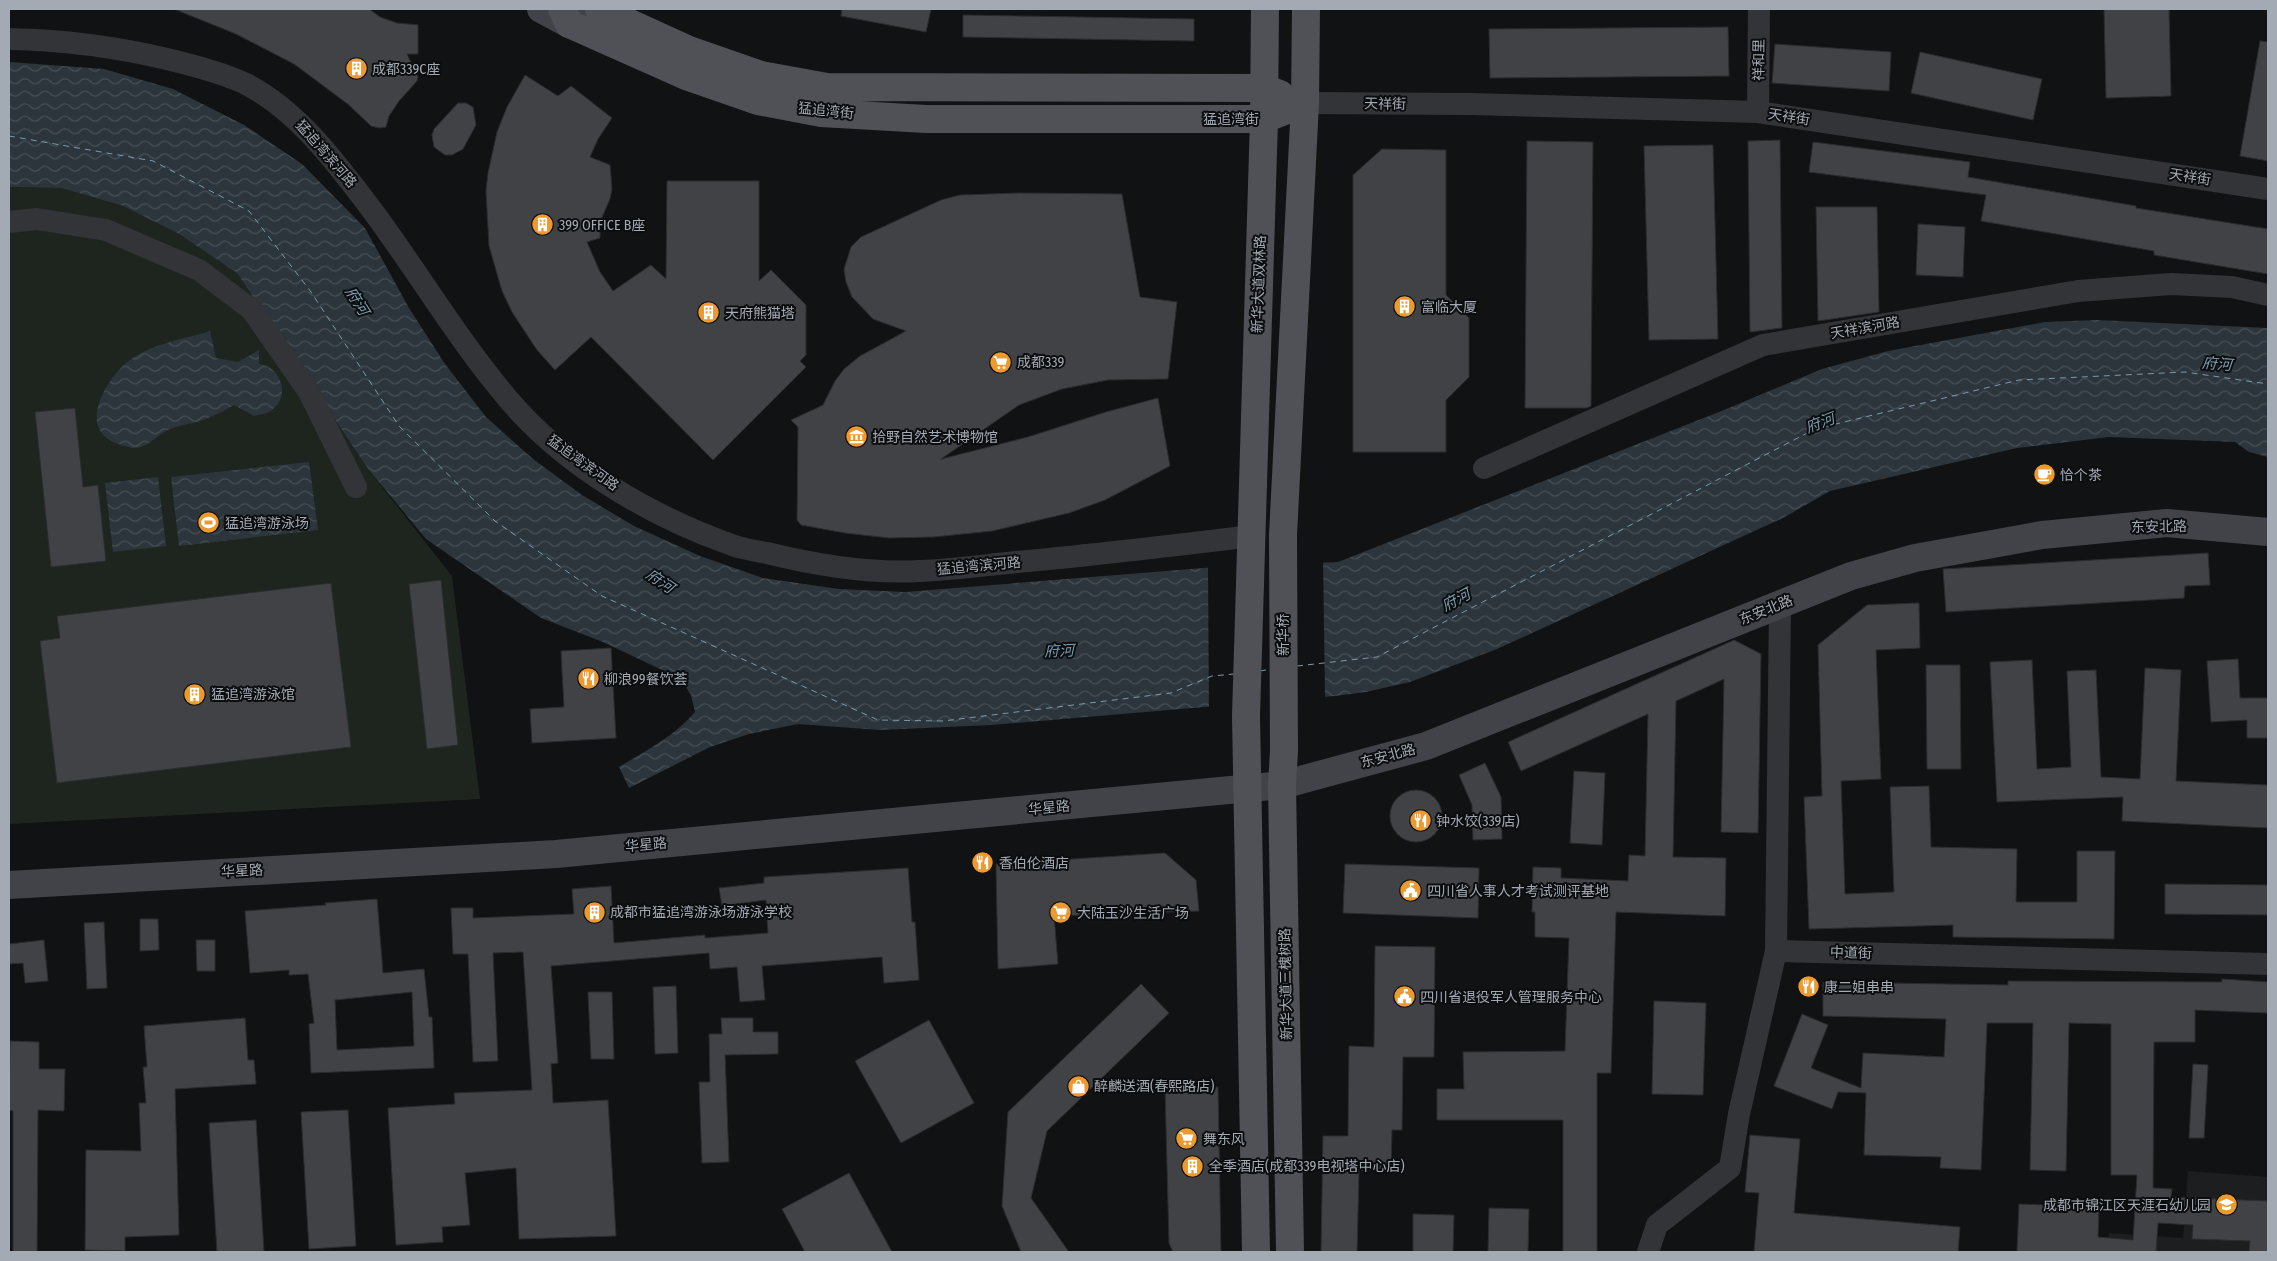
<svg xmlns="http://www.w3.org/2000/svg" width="2277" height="1261" font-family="'Fira Sans Condensed','Noto Sans SC',sans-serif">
  <defs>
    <pattern id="water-waves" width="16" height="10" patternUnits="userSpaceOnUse" patternTransform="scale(1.25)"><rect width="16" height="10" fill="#2b353b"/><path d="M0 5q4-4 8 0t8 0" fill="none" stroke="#475055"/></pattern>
  </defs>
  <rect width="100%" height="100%" fill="#111213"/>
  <!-- built -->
  <path fill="#1d1e20" d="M 2188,1171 L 2268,1177 L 2268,1252 L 2108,1252 L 2109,1233 L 2183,1238 Z"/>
  <!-- grass -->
  <path fill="#1e251e" d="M 9,187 L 61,188 L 123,206 L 179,234 L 237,273 L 368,469 L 452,576 L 480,799 L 9,824 Z"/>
  <!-- water -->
  <path fill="url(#water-waves)" d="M 9,62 L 104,69 L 173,89 L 244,125 L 302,164 L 365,228 L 409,308 L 445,364 L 486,417 L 533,459 L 582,495 L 634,526 L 700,556 L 763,578 L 839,589 L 905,592 L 1204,568 L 1338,562 L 1724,410 L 1822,369 L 1888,351 L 2045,322 L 2097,320 L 2268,328 L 2268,457 L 2249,452 L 2235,442 L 2109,437 L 2017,448 L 1830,491 L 1783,518 L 1497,649 L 1410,682 L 1366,692 L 1335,696 L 991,725 L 880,730 L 798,724 L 749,734 L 710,747 L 629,788 L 619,767 C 645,751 675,736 695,712 L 691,695 L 681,679 L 603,642 L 541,618 L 426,539 L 368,469 L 237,273 L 179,234 L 123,206 L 61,188 L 9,187 Z
    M 210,331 L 216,358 L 238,362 L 259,350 L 259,364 C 280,366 291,395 273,409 C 268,414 261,414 254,416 L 234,405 C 225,410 216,415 206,419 C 194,424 179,424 166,431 C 158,435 150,444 141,447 C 133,450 125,446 118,444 C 77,430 104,383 125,364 C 148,344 181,340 210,331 Z
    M 309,462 L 318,530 L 179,546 L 171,477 Z
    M 158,477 L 166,546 L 113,552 L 105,483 Z"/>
  <!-- pier -->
  <path fill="#111213" d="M 1323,560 L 1325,699 L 1209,708 L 1208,566 Z"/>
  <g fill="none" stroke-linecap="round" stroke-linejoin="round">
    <!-- ferry -->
    <path stroke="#7a9bae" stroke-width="1" stroke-dasharray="6 5" stroke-linecap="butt" d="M 9,136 L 153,161 L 249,211 L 311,292 L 399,426 L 495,521 L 602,596 L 878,720 L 943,721 L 1171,693 L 1212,676 L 1234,674
      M 1297,666 L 1377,657 L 1815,429 L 2019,380 L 2185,372 L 2268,384
      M 1260,671 L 1271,669"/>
  </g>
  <!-- building -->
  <path fill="#404246" stroke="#2b2c2f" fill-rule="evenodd" d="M 174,9 L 369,9 L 380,17 L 397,23 L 418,25 L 418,54 L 407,54 L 418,77 L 417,81 L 399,101 L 389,116 L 386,127 L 379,128 L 371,126 L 349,105 L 294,64 L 236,34 Z
    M 842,9 L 931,9 L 926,32 L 841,16 Z
    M 2104,9 L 2169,9 L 2171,96 L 2106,98 Z
    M 963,15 L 1194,19 L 1194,41 L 963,37 Z
    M 1728,27 L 1729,76 L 1490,78 L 1489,29 Z
    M 2260,41 L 2268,42 L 2268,161 L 2240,156 Z
    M 1775,44 L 1891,52 L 1889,91 L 1772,83 Z
    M 1920,52 L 2042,79 L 2033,120 L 1911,93 Z
    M 525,75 L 558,96 L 571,86 L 612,118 L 598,139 L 590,157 L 610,165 L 612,189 L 610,199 L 600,222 L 600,238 L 587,242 L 600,272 L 613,291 L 651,265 L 666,279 L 667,181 L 759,181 L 759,281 L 771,270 L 806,305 L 806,355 L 800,361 L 806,367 L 713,460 L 591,337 L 555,370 L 537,350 L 512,312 L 502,291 L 489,246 L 486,191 L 488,173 L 497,132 L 507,107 Z
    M 458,103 L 466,103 L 473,107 L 476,125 L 463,149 L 452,155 L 445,155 L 434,147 L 432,135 L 434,129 Z
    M 1780,140 L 1782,328 L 1750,332 L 1748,141 Z
    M 1527,141 L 1593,142 L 1591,406 L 1586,408 L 1525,408 Z
    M 1813,142 L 1970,162 L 1968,177 L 2136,206 L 2136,208 L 2268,229 L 2268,274 L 2154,255 L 2154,251 L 1981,221 L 1986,195 L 1809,172 Z
    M 1713,145 L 1718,339 L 1649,340 L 1644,146 Z
    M 1382,149 L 1446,150 L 1446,295 L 1469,318 L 1469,377 L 1446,400 L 1446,452 L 1353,452 L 1353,175 Z
    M 1019,193 L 1122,194 L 1140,297 L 1177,302 L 1168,379 L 1108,380 L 1062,389 L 1019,405 L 941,459 L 1028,437 L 1106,412 L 1158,398 L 1170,466 L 1105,500 L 1069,513 L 992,531 L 933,537 L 889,538 L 845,533 L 801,525 L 797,520 L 798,427 L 791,420 L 823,405 L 835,381 L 844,369 L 860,356 L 906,331 L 873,319 L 852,297 L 846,282 L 844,269 L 851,247 L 861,237 L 941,200 L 960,195 Z
    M 1816,207 L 1877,207 L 1879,312 L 1818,321 Z
    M 1918,224 L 1965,227 L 1963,277 L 1916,275 Z
    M 75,408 L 83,487 L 98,485 L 106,561 L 51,567 L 35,412 Z
    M 2208,553 L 2210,585 L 2185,586 L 2184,598 L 1946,612 L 1943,569 Z
    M 441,580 L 458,745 L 427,749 L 409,584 Z
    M 331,583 L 351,747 L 57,783 L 40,641 L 60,638 L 57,616 Z
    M 1919,603 L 1920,648 L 1876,650 L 1881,779 L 1841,781 L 1845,894 L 1894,892 L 1890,787 L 1929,786 L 1931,847 L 2017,849 L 2016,902 L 2077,902 L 2077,851 L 2115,851 L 2114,939 L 1953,937 L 1953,925 L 1809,929 L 1804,797 L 1822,796 L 1818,645 L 1867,605 Z
    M 1734,640 L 1761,654 L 1758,833 L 1721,832 L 1724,679 L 1676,701 L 1673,857 L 1726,858 L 1725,916 L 1616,912 L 1611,1073 L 1597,1073 L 1597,1252 L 1563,1252 L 1563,1120 L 1437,1120 L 1437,1089 L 1464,1089 L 1463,1052 L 1565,1051 L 1569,938 L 1535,937 L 1535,912 L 1532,912 L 1533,867 L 1561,868 L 1561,878 L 1628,881 L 1629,855 L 1645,856 L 1648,714 L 1521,771 L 1508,742 Z
    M 611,648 L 616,738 L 532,743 L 530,709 L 564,707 L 561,651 Z
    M 2238,659 L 2240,698 L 2268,698 L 2268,738 L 2247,738 L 2247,720 L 2211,722 L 2207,661 Z
    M 2032,660 L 2037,769 L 2071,767 L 2067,671 L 2096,670 L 2101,777 L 2140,779 L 2145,668 L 2181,670 L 2176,781 L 2268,785 L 2268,828 L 2122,821 L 2123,797 L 1997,802 L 1990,662 Z
    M 1926,665 L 1960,665 L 1961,769 L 1927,769 Z
    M 1485,763 L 1501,797 L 1502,839 L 1473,840 L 1472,805 L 1459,775 Z
    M 1574,771 L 1605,773 L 1602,845 L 1570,843 Z
    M1390 816a26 26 0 1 1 52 0a26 26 0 1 1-52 0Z
    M 1165,853 L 1196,880 L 1199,911 L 1054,916 L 1058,964 L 998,969 L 996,864 Z
    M 1345,864 L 1479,868 L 1478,918 L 1343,913 Z
    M 908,868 L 912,922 L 915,922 L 919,980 L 884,983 L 882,957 L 762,966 L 765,1000 L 740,1002 L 737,967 L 710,969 L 709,953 L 551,966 L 558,1063 L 551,1064 L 553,1103 L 608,1100 L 616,1236 L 519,1239 L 516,1168 L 465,1173 L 470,1225 L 442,1227 L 443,1242 L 396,1245 L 388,1108 L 455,1104 L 454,1093 L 532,1090 L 523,952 L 493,953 L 498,1061 L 473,1062 L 468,954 L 453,954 L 451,908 L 473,908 L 473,918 L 574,914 L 572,889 L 611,886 L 614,943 L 705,935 L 705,938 L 768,933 L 766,900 L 722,906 L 719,888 L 764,883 L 764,877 Z
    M 2165,884 L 2268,885 L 2268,915 L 2165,914 Z
    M 377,899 L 383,973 L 424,969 L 429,1017 L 432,1017 L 434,1068 L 311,1073 L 309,1024 L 314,1023 L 308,974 L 289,975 L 289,970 L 250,973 L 245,911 L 326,905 L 325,903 ZM 412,992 L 414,1046 L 337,1050 L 335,1000 Z
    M 140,919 L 158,919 L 159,950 L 140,951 Z
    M 104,922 L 107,988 L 87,989 L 84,923 Z
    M 44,940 L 48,981 L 25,983 L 23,963 L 9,964 L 9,944 Z
    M 196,940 L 215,940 L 215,971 L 197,971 Z
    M 1375,946 L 1435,947 L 1434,1057 L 1403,1057 L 1402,1130 L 1392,1130 L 1391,1170 L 1359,1170 L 1357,1252 L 1321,1252 L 1323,1136 L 1348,1136 L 1349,1046 L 1374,1047 Z
    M 2222,979 L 2268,982 L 2268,1013 L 2195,1010 L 2195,1042 L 2154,1042 L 2153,1188 L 2172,1189 L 2171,1197 L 2268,1201 L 2268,1252 L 2249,1252 L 2250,1241 L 2192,1239 L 2193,1225 L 2158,1223 L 2156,1252 L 2017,1252 L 2019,1204 L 2099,1207 L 2098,1237 L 2133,1240 L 2137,1175 L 2111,1175 L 2111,1024 L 2069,1023 L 2066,1171 L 2030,1170 L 2033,1023 L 1987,1023 L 1981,1170 L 1940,1168 L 1941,1157 L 1864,1155 L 1866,1093 L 1838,1092 L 1832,1109 L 1774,1086 L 1802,1014 L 1828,1025 L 1811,1068 L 1861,1088 L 1863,1053 L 1944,1057 L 1946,1019 L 1823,1016 L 1823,982 L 2008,985 L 2008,981 L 2222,982 Z
    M 1141,984 L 1169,1013 L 1047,1131 L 1031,1198 L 1069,1252 L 1021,1252 L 1002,1206 L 1008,1112 Z
    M 676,986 L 678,1053 L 655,1054 L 653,987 Z
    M 588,992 L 612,992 L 614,1059 L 591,1059 Z
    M 1654,1001 L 1706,1003 L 1703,1095 L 1652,1094 Z
    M 245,1018 L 248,1060 L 254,1060 L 256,1084 L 175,1089 L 179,1235 L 125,1237 L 125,1251 L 85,1250 L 86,1150 L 141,1151 L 139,1103 L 146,1103 L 143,1067 L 147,1067 L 144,1026 Z
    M 721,1018 L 753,1018 L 753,1032 L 778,1032 L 778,1054 L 725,1055 L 729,1162 L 702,1163 L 699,1082 L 710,1082 L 709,1034 L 722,1034 Z
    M 929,1020 L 974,1103 L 901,1143 L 855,1061 Z
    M 10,1041 L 39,1042 L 39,1069 L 65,1069 L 64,1111 L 38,1110 L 37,1252 L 13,1252 L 13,1111 L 9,1110 Z
    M 2193,1064 L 2208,1065 L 2204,1138 L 2189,1138 Z
    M 1218,1087 L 1221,1252 L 1173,1252 L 1169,1243 L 1165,1088 Z
    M 348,1110 L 356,1246 L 309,1249 L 301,1112 Z
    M 256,1120 L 264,1252 L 217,1252 L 209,1123 Z
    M 1750,1135 L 1800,1139 L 1794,1213 L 1960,1227 L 1958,1252 L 1754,1252 L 1759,1193 L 1745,1192 Z
    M 849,1173 L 892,1252 L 805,1252 L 782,1209 Z
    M 1489,1208 L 1529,1209 L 1528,1252 L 1488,1252 Z
    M 1413,1214 L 1454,1215 L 1453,1252 L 1413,1252 Z"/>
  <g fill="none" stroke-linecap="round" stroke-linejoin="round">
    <!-- street -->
    <path stroke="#333438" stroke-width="22" d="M 9,39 C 65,40 112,46 167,59 C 192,65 220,72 244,83 C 297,109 337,164 372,210 C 418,272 458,340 508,399 C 565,466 650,516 732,545 C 743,549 756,551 767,553 C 816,565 869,574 919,571 C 955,570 992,564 1028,561 C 1103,554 1178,545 1252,536
      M 1305,103 L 1470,104 L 1758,112 L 2268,189
      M 1758,112 L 1759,9
      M 9,222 L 37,219 L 106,230 L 199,270 L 252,310 L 309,392 L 356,487
      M 1484,468 L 1763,345 L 2078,291 L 2171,284 L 2232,287 L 2268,295
      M 1776,951 L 2268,964
      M 1648,1252 L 1657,1225 L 1730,1168 L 1739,1114 L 1776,951 L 1780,604"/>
    <!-- secondary -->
    <path stroke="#414348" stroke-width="28" d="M 541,9 L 569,24 L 576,10
      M 9,885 L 556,854 L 1282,785 L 1426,746 L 1851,576 L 1915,558 L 2042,535 L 2167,523 L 2268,532"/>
    <!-- primary -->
    <path stroke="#4f5157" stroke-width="28" d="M 562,9 L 569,24 L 686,76 L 758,101 L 821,113 L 926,119 L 1264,119 L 1305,103
      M 599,9 L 689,50 L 761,75 L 827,87 L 1264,88 L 1280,94
      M 1256,1252 L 1246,716 L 1264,119 L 1265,9
      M 1290,1252 L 1282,785 L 1284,751 L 1283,535 L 1305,103 L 1306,9"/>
  </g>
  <!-- icons -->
  <defs>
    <symbol id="building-disc" viewBox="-11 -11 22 22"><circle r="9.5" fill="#ec9a30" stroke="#0c0d0e"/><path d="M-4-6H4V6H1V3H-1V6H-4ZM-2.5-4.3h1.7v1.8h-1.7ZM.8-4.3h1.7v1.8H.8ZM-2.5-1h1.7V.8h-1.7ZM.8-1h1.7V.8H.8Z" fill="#fff"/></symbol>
    <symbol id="supermarket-disc" viewBox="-11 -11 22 22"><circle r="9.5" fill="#ec9a30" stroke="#0c0d0e"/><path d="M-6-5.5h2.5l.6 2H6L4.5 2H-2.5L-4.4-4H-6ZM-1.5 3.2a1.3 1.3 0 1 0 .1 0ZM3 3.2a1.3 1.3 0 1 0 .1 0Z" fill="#fff"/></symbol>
    <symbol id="museum-disc" viewBox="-11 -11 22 22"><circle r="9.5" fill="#ec9a30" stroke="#0c0d0e"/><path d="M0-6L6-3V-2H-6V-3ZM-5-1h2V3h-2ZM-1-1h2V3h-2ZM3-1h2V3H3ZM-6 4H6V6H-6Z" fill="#fff"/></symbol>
    <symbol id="cafe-disc" viewBox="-11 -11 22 22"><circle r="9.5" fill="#ec9a30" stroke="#0c0d0e"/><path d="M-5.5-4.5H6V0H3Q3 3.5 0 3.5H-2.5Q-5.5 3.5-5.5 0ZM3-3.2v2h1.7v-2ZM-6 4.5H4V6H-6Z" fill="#fff"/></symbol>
    <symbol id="stadium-disc" viewBox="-11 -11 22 22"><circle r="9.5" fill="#ec9a30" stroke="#0c0d0e"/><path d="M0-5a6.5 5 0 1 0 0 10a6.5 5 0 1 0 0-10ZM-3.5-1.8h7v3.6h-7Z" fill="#fff"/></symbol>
    <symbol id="restaurant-disc" viewBox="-11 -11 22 22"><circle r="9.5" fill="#ec9a30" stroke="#0c0d0e"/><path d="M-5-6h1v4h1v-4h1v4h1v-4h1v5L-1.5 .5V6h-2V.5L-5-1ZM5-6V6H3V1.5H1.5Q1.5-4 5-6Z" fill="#fff"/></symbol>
    <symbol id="civic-disc" viewBox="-11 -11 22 22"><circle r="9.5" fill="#ec9a30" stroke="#0c0d0e"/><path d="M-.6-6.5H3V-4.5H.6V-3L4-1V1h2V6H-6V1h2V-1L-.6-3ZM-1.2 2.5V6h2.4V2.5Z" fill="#fff"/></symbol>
    <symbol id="shop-disc" viewBox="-11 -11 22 22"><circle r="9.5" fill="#ec9a30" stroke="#0c0d0e"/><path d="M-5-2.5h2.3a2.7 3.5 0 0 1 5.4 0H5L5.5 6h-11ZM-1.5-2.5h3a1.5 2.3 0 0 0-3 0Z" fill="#fff"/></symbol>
    <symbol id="school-disc" viewBox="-11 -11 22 22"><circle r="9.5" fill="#ec9a30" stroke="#0c0d0e"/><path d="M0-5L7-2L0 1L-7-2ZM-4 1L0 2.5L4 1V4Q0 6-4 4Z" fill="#fff"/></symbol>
  </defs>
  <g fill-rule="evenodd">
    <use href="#building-disc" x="344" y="56" width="25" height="25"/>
    <use href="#building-disc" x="530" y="212" width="25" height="25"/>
    <use href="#building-disc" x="1392" y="294" width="25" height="25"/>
    <use href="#building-disc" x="696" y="300" width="25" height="25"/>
    <use href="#supermarket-disc" x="988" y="350" width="25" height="25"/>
    <use href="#museum-disc" x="844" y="424" width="25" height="25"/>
    <use href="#cafe-disc" x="2032" y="462" width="25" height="25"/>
    <use href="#stadium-disc" x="196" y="510" width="25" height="25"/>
    <use href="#restaurant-disc" x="576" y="666" width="25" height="25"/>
    <use href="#building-disc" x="182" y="682" width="25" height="25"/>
    <use href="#restaurant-disc" x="1408" y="808" width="25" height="25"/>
    <use href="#restaurant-disc" x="970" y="850" width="25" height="25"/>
    <use href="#civic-disc" x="1398" y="878" width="25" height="25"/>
    <use href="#building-disc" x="582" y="900" width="25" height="25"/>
    <use href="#supermarket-disc" x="1048" y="900" width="25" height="25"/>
    <use href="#restaurant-disc" x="1796" y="974" width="25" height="25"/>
    <use href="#civic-disc" x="1392" y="984" width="25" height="25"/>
    <use href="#shop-disc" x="1066" y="1074" width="25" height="25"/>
    <use href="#supermarket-disc" x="1174" y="1126" width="25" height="25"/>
    <use href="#building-disc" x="1180" y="1154" width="25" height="25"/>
    <use href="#school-disc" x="2214" y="1192" width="25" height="25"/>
  </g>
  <g text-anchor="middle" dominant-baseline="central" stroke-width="4" stroke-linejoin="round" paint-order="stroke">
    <!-- street labels -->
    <g font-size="14" fill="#a3aab3" stroke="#0c0d0e">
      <text transform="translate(1759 60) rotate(-89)">祥和里</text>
      <text transform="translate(1385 104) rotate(1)">天祥街</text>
      <text transform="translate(826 111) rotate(6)">猛追湾街</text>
      <text transform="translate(1789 117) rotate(9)">天祥街</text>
      <text x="1231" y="119">猛追湾街</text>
      <text transform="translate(326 154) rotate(49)">猛追湾滨河路</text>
      <text transform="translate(2190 177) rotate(9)">天祥街</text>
      <text transform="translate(1259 284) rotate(-88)">新华大道双林路</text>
      <text transform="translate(1865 328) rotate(-10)">天祥滨河路</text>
      <text transform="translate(583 463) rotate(36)">猛追湾滨河路</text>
      <text transform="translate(2159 527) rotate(-1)">东安北路</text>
      <text transform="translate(979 566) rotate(-5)">猛追湾滨河路</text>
      <text transform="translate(1766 610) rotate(-22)">东安北路</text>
      <text transform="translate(1283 635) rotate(-90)">新华桥</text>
      <text transform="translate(1388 756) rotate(-15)">东安北路</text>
      <text transform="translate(1049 808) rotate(-5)">华星路</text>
      <text transform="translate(646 845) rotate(-5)">华星路</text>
      <text transform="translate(242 871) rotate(-3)">华星路</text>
      <text transform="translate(1851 953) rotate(2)">中道街</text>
      <text transform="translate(1286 984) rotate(-91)">新华大道三槐树路</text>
    </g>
    <!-- poi labels -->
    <g font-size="14" fill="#a3aab3" stroke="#0c0d0e" text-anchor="start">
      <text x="372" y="69">成都339C座</text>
      <text x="559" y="225">399 OFFICE B座</text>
      <text x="1421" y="307">富临大厦</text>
      <text x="725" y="313">天府熊猫塔</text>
      <text x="1017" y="362">成都339</text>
      <text x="872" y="437">拾野自然艺术博物馆</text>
      <text x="2060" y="475">恰个茶</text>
      <text x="225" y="523">猛追湾游泳场</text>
      <text x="604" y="679">柳浪99餐饮荟</text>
      <text x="211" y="694">猛追湾游泳馆</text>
      <text x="1436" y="821">钟水饺(339店)</text>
      <text x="999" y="863">香伯伦酒店</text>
      <text x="1427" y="891">四川省人事人才考试测评基地</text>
      <text x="610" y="912">成都市猛追湾游泳场游泳学校</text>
      <text x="1077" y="913">大陆玉沙生活广场</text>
      <text x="1824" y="987">康二姐串串</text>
      <text x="1420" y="997">四川省退役军人管理服务中心</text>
      <text x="1094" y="1086">醉麟送酒(春熙路店)</text>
      <text x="1203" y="1139">舞东风</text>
      <text x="1209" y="1166">全季酒店(成都339电视塔中心店)</text>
      <text x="2211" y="1205" text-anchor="end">成都市锦江区天涯石幼儿园</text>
    </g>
    <!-- water labels -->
    <g font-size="15" font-style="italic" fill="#7a9bae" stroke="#0c0d0e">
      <text transform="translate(357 301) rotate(58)">府河</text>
      <text transform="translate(2217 364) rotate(5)">府河</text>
      <text transform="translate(1820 423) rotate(-21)">府河</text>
      <text transform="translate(660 581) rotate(34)">府河</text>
      <text transform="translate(1456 600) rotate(-28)">府河</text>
      <text transform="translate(1059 651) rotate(-2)">府河</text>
    </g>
  </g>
  <!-- border -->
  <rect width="2277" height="1261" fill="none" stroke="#a3aab3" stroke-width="20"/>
</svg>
